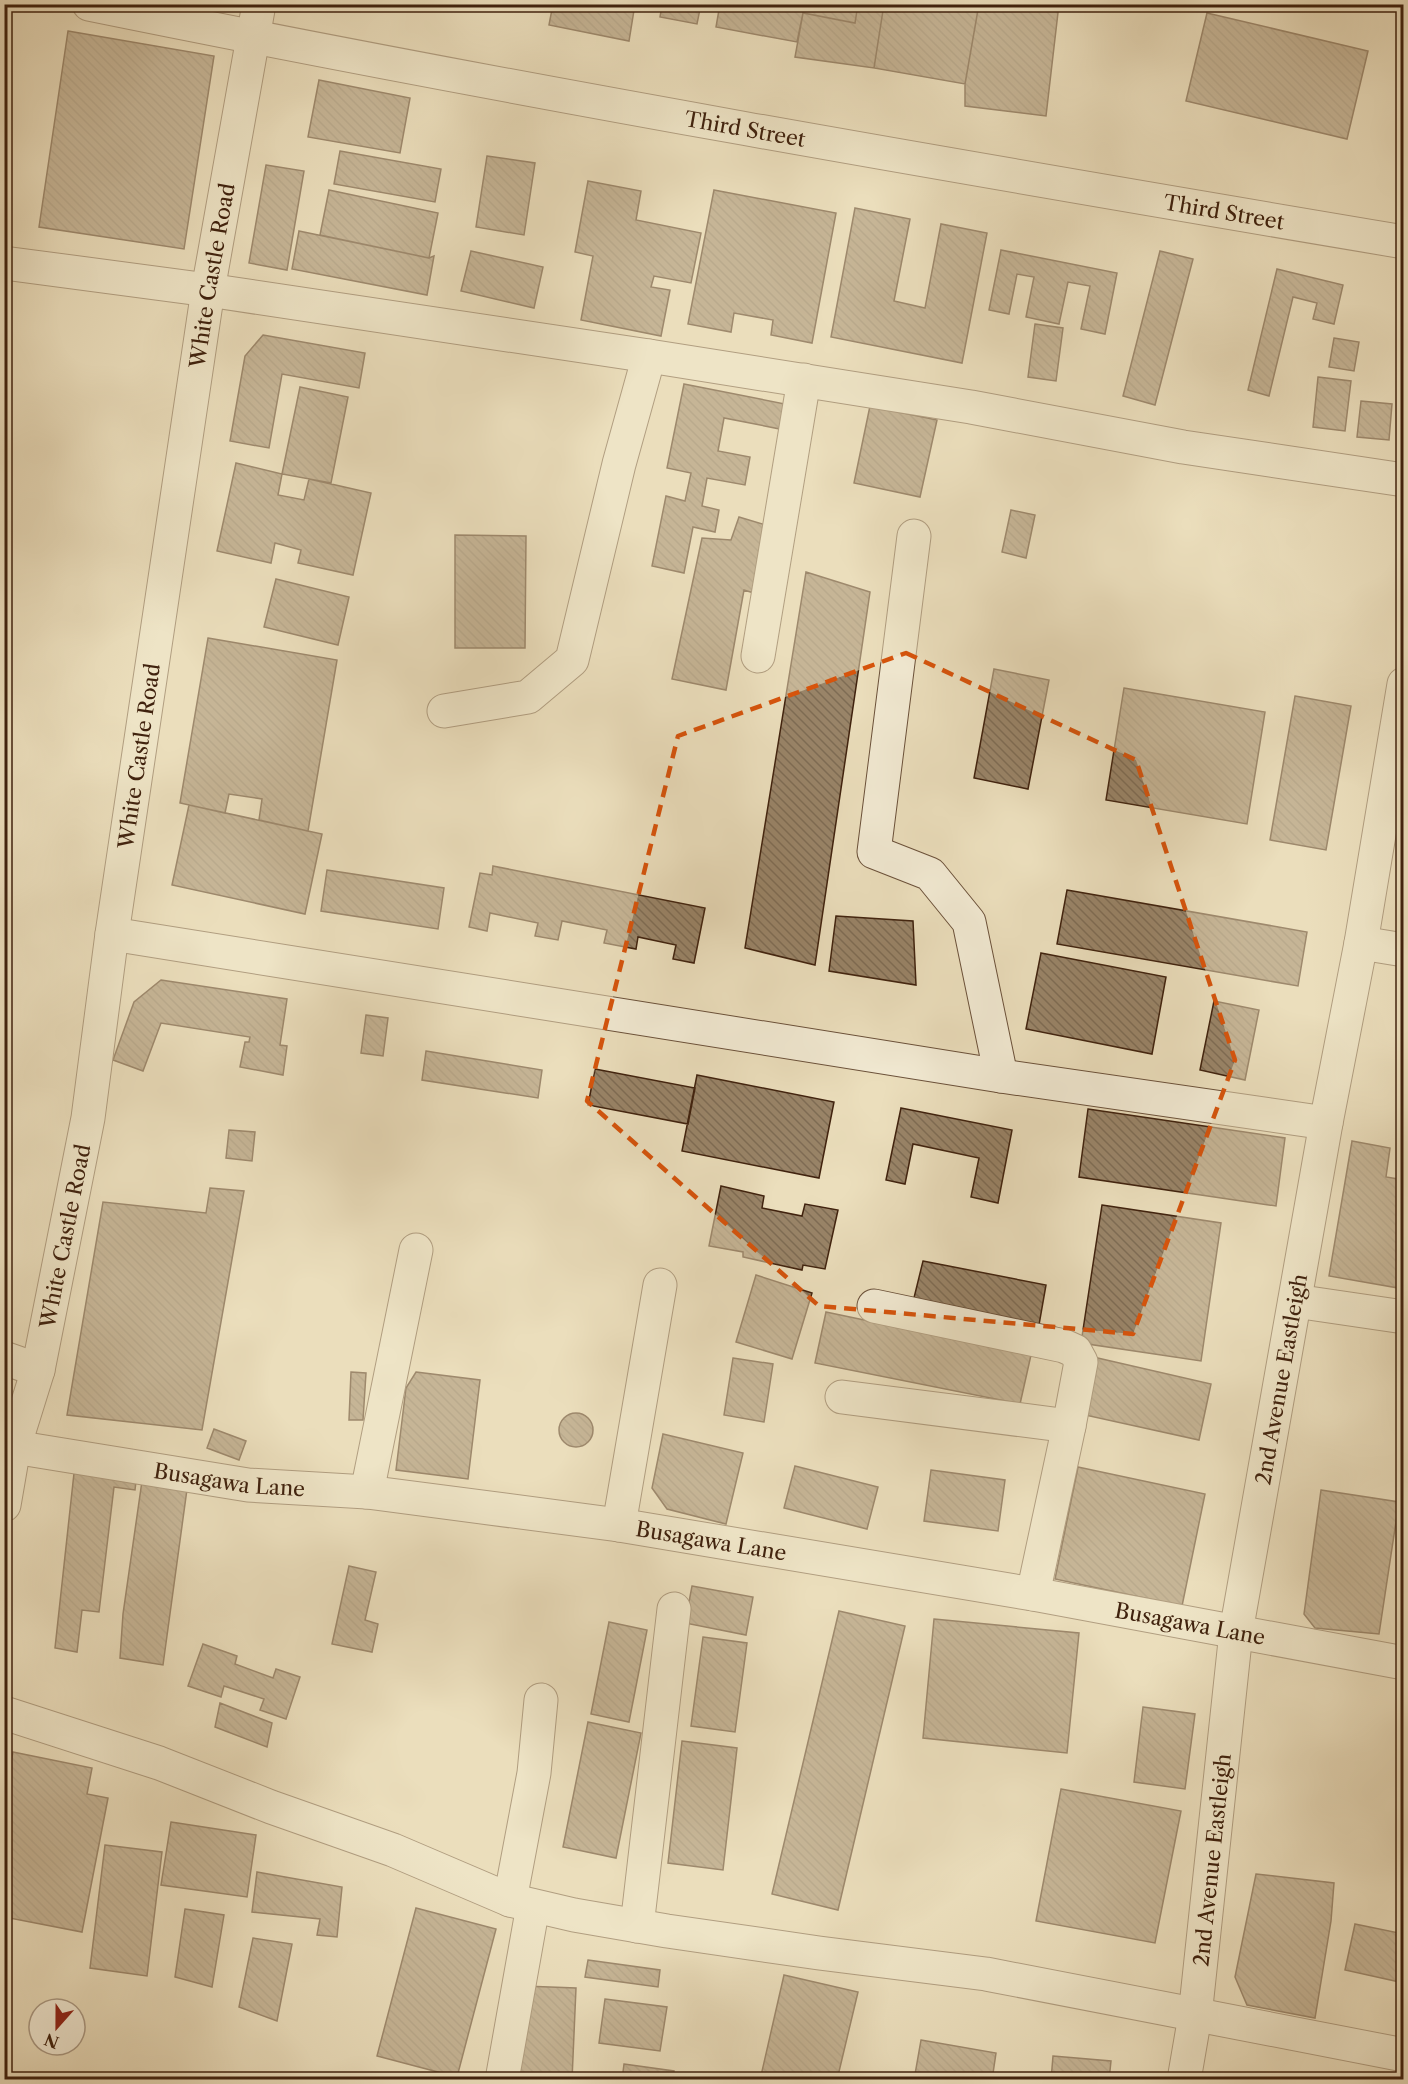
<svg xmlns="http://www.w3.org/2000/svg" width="1408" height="2084" font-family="'Libre Caslon Text',serif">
  <defs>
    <pattern id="building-back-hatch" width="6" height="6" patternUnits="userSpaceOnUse" patternTransform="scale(1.5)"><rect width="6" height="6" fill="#998468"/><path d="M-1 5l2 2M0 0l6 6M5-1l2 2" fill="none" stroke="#7e6c54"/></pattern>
  </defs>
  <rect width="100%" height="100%" fill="#ebdebc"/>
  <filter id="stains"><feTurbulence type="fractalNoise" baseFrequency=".00333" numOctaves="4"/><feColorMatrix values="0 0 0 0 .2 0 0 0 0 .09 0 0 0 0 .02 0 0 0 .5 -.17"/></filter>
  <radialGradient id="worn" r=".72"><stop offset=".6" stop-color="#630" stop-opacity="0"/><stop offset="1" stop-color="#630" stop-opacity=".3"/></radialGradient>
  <!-- building -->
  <path fill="url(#building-back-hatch)" stroke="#40220e" stroke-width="1.5" d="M 553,4 L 635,4 L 629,41 L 549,25 Z
    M 660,4 L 701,4 L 697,24 L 660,17 L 662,5 Z
    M 720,4 L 858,4 L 855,23 L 803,13 L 797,42 L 716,27 Z
    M 858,4 L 884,4 L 874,68 L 795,57 L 803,13 L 855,23 Z
    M 884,4 L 979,4 L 965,84 L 874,68 Z
    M 979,4 L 1059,4 L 1046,116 L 965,106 L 965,84 Z
    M 1376,4 L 1404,4 L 1404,8 Z
    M 1207,13 L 1368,51 L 1347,139 L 1186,101 Z
    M 68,31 L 214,56 L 184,249 L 39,227 Z
    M 319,80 L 410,98 L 400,153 L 308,137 Z
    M 340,151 L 441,169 L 435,202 L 334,184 Z
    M 487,156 L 535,163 L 524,235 L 476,227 Z
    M 266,165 L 304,171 L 287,270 L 249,263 Z
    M 588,181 L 641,191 L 636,220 L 701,233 L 691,283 L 654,276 L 651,287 L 670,290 L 661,336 L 581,320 L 593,256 L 575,252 Z
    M 329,190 L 438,213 L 429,258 L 320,235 Z
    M 714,190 L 836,213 L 812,343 L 771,335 L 773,320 L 734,313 L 731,332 L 688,324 Z
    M 855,208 L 910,219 L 894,301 L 925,308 L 941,224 L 987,233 L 962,363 L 831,337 Z
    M 299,231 L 429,258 L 434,256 L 427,295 L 292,269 Z
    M 1001,250 L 1117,273 L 1105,334 L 1081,329 L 1090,286 L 1068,282 L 1059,324 L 1026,317 L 1034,277 L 1017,274 L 1009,314 L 989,310 Z
    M 471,251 L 543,267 L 534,308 L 461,291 Z
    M 1160,251 L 1193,259 L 1155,405 L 1123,396 Z
    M 1277,269 L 1343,285 L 1334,324 L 1313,319 L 1317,303 L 1293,297 L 1269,396 L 1248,390 Z
    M 1035,324 L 1063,328 L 1056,381 L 1028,377 Z
    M 263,335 L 365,353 L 359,388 L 282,374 L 269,448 L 230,441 L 245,356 Z
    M 1334,338 L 1359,342 L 1354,371 L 1329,367 Z
    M 1318,377 L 1351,381 L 1345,431 L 1313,427 Z
    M 684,384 L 785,404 L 780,429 L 724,418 L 718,451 L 750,457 L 745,485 L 707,478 L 702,506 L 719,510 L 715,532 L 693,527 L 684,573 L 652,566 L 666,496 L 685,501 L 691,473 L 667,468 Z
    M 300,387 L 348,397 L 331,483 L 282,474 Z
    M 1361,401 L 1392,404 L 1389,440 L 1357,437 Z
    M 870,406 L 937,420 L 920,497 L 854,483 Z
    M 236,463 L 282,474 L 278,495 L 304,500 L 309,479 L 371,493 L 353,575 L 298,563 L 301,550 L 275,543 L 271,563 L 217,551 Z
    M 1011,510 L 1035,515 L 1026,558 L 1002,552 Z
    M 739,517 L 769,526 L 757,594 L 744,590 L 726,690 L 672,679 L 702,538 L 731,540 Z
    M 455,535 L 526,536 L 525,648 L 455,648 Z
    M 806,572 L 870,592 L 815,965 L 745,948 Z
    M 276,579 L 349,597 L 338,645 L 264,627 Z
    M 208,638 L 337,660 L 308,831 L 259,820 L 262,799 L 229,794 L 225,813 L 180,803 Z
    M 994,669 L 1049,680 L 1028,789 L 974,778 Z
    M 1124,688 L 1265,712 L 1247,824 L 1106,800 Z
    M 1295,696 L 1351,706 L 1326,850 L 1270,840 Z
    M 189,805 L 322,834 L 305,914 L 172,885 Z
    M 493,866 L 705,908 L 694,963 L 673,959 L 676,945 L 638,937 L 636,949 L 604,943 L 607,930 L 562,921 L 558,940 L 535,936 L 538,923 L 490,913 L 487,931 L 469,927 L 480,873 L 492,875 Z
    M 327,870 L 444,888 L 438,929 L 321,911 Z
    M 1067,890 L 1307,932 L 1298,986 L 1057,944 Z
    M 836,916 L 913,921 L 916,985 L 829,971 Z
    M 1041,953 L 1166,977 L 1152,1054 L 1026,1029 Z
    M 161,980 L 287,999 L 280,1045 L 287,1046 L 283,1075 L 240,1067 L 245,1042 L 249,1042 L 250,1037 L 161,1023 L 143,1071 L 113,1060 L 134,1002 Z
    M 1214,1001 L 1259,1010 L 1245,1080 L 1200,1070 Z
    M 366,1015 L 388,1018 L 383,1056 L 361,1053 Z
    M 426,1051 L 542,1070 L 538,1098 L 422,1080 Z
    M 595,1069 L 695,1088 L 688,1124 L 588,1105 Z
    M 697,1075 L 834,1102 L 819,1178 L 682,1151 Z
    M 901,1108 L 1012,1130 L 998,1203 L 971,1197 L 979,1158 L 913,1144 L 905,1184 L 886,1180 Z
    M 1088,1109 L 1285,1138 L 1276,1206 L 1079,1177 Z
    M 229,1130 L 255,1132 L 252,1161 L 226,1158 Z
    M 1352,1141 L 1390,1148 L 1386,1177 L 1404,1180 L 1404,1289 L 1329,1276 Z
    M 721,1186 L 764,1196 L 762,1208 L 802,1216 L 805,1204 L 838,1210 L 825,1269 L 803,1265 L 802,1270 L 743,1257 L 743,1252 L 709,1246 Z
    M 210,1188 L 244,1191 L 202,1430 L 67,1415 L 103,1202 L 206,1213 Z
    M 1102,1205 L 1221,1223 L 1201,1361 L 1081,1343 Z
    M 923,1261 L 1046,1285 L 1039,1325 L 913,1302 Z
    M 756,1275 L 812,1293 L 792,1359 L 736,1342 Z
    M 826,1312 L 1031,1355 L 1020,1404 L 815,1363 Z
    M 1089,1356 L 1211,1384 L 1199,1440 L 1076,1413 Z
    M 733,1358 L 773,1364 L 764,1422 L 724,1415 Z
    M 351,1372 L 366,1373 L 363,1420 L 349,1420 Z
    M 416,1372 L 480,1380 L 468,1479 L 396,1470 L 406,1388 Z
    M559 1430a17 17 0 1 1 34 0a17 17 0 1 1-34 0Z
    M 214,1429 L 246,1441 L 239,1460 L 207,1448 Z
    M 663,1434 L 743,1453 L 726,1524 L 667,1509 L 652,1488 Z
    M 75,1464 L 137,1473 L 135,1490 L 114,1487 L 99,1612 L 82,1610 L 77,1652 L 55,1648 Z
    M 795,1466 L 878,1487 L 867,1529 L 784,1508 Z
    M 1078,1467 L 1205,1494 L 1182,1606 L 1055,1579 Z
    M 931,1470 L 1005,1480 L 998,1531 L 924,1521 Z
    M 143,1474 L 188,1482 L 163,1665 L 120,1658 L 123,1614 Z
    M 1321,1490 L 1399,1502 L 1379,1634 L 1315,1628 L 1304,1614 Z
    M 349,1566 L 376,1572 L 365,1620 L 378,1624 L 372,1652 L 332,1644 Z
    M 692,1586 L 753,1597 L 746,1635 L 685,1623 Z
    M 839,1611 L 905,1626 L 838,1910 L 772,1894 Z
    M 934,1619 L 1079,1633 L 1067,1753 L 923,1738 Z
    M 609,1622 L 647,1630 L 629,1722 L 591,1714 Z
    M 703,1637 L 747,1643 L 735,1732 L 691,1726 Z
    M 203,1644 L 237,1656 L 235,1664 L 273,1678 L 276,1669 L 300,1677 L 286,1719 L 260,1710 L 264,1699 L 224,1686 L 221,1697 L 188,1686 Z
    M 220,1703 L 272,1723 L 267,1747 L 215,1727 Z
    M 1143,1707 L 1195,1714 L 1185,1789 L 1134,1782 Z
    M 588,1722 L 641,1733 L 616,1858 L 563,1847 Z
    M 682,1741 L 737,1748 L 723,1870 L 668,1863 Z
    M 13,1752 L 92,1768 L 87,1794 L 108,1798 L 82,1932 L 4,1917 L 4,1795 Z
    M 1061,1789 L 1181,1811 L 1155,1943 L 1036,1921 Z
    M 171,1822 L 256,1835 L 247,1897 L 161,1885 Z
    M 105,1845 L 162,1852 L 147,1976 L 90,1968 Z
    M 257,1872 L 342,1887 L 337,1937 L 317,1935 L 320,1919 L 252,1912 Z
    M 1256,1874 L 1334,1883 L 1331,1921 L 1315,2018 L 1247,2005 L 1235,1977 Z
    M 416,1908 L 496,1929 L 457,2077 L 377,2056 Z
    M 185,1909 L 224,1915 L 212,1987 L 175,1977 Z
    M 1355,1924 L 1404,1934 L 1404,1983 L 1345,1970 Z
    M 253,1938 L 292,1944 L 277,2021 L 239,2007 Z
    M 588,1960 L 660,1970 L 658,1987 L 585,1977 Z
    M 784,1975 L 858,1992 L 837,2080 L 760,2080 Z
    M 523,1986 L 576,1988 L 572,2080 L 519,2080 Z
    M 605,1999 L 667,2007 L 660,2051 L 599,2043 Z
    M 921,2040 L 996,2053 L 992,2080 L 914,2080 Z
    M 1053,2056 L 1111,2061 L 1109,2080 L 1051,2080 Z
    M 624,2064 L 674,2071 L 673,2080 L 622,2080 Z"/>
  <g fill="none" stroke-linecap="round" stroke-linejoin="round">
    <defs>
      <g id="minor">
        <path id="s1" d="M 89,4 C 526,93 964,168 1404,242"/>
        <path d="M 4,263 L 208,290 L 649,356 L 971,407 L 1183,447 L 1404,480"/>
        <path d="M 914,536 L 874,852 L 930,874 L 969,922 L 1001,1076"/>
        <path d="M 758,656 L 804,380"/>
        <path d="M 444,711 L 528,697 L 572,660 L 619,464 L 649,356"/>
        <path d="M 112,934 L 1001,1076 L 1326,1123"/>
        <path d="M 1361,943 L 1404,950"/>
        <path d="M 1295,1301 L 1404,1317"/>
        <path d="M 874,1306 L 1064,1346 L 1075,1351 L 1081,1362 L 1069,1426 L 1033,1594"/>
        <path d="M 4,1358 L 38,1370"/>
        <path d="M 842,1397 L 1069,1426"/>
        <path id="s2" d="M 14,1447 L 248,1485 L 367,1492 L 619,1525 L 1033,1594 L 1404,1663"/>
        <path d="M 367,1492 L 416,1250"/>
        <path id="s3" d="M 4,1505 L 14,1447 L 38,1370 L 88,1118 L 112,934 L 208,290 L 259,4"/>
        <path d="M 619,1525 L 660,1285"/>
        <path d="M 4,1713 L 159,1763 L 271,1807 L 393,1850 L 510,1900 L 574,1915 L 667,1931 L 819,1953 L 986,1974 L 1404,2055"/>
        <path d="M 510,1900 L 534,1773 L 541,1700"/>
        <path d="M 637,1926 L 674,1609"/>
        <path d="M 502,2080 L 533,1906"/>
        <path id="s4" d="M 1184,2080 L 1195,2016 L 1236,1632 L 1326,1123 L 1361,943 L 1404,684"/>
      </g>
    </defs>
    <!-- minor casing -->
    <use href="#minor" stroke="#6b513a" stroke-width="35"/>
    <!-- minor -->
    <use href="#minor" stroke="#f2ead3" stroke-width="33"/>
  </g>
  <!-- marked area -->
  <path d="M0 0H1408V2084H0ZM 906,653 L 1136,760 L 1235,1060 L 1133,1334 L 819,1306 L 587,1101 L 678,736 Z" fill="#ebdebc" fill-opacity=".55" fill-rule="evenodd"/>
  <path fill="none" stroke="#d7540c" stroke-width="4.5" stroke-dasharray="12 8" stroke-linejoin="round" d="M 906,653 L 1136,760 L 1235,1060 L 1133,1334 L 819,1306 L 587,1101 L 678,736 Z"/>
  <g text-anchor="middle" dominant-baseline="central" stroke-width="4.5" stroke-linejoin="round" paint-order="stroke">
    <!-- street labels -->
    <g font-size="21" fill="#40220e" stroke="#f2ead3">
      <text stroke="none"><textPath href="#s1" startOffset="668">Third Street</textPath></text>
      <text stroke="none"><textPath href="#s1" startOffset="1154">Third Street</textPath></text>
      <text stroke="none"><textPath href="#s3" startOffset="1248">White Castle Road</textPath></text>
      <text stroke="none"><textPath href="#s3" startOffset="762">White Castle Road</textPath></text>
      <text stroke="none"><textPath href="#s3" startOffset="276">White Castle Road</textPath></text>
      <text stroke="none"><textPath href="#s4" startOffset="708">2nd Avenue Eastleigh</textPath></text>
      <text stroke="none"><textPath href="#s2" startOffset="218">Busagawa Lane</textPath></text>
      <text stroke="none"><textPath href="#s2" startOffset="704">Busagawa Lane</textPath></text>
      <text stroke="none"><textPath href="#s2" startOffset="1190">Busagawa Lane</textPath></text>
      <text stroke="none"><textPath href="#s4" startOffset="222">2nd Avenue Eastleigh</textPath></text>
    </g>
  </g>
  <!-- margin -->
  <rect width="1408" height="2084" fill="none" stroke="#ebdebc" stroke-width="24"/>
  <rect x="6" y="6" width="1396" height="2072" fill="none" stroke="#40220e" stroke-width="3"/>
  <rect x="12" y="12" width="1384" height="2060" fill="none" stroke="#40220e" stroke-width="1.5"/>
  <!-- north arrow -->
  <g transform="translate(57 2027) rotate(201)"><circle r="28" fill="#f2ead3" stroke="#ab9a84" stroke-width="1.5"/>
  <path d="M0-4.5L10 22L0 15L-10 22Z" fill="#8f2418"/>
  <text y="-9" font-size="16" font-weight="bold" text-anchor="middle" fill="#40220e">N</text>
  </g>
  <rect width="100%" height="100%" filter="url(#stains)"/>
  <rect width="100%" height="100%" fill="url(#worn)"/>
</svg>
